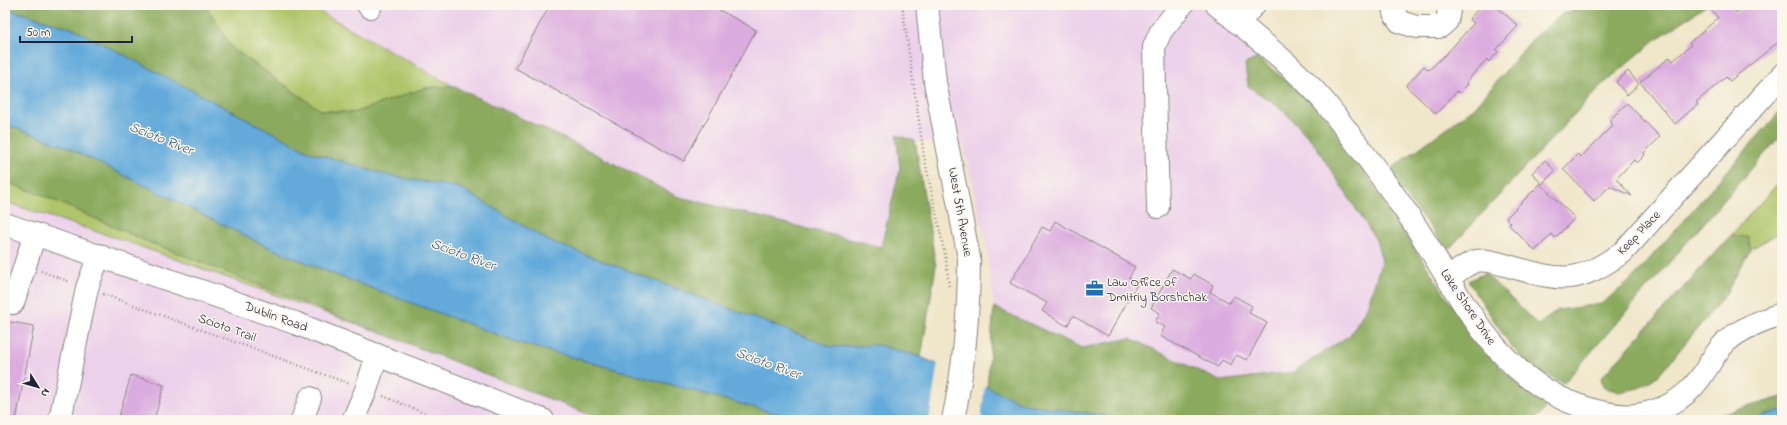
<svg xmlns="http://www.w3.org/2000/svg" width="1787" height="425" font-family="'Indie Flower',sans-serif">
  <rect width="100%" height="100%" fill="#fbf7ec"/>
  <filter id="ink" filterUnits="userSpaceOnUse"><feTurbulence type="fractalNoise" baseFrequency=".025" numOctaves="2"/><feDisplacementMap in="SourceGraphic" scale="8" xChannelSelector="R" yChannelSelector="G"/><feConvolveMatrix kernelMatrix="1 2 1 2 8 2 1 2 1" color-interpolation-filters="sRGB"/></filter>
  <filter id="wash" filterUnits="userSpaceOnUse"><feTurbulence type="fractalNoise" baseFrequency=".012" numOctaves="4" result="noise"/><feDisplacementMap in="SourceGraphic" scale="16" xChannelSelector="R" yChannelSelector="G"/><feGaussianBlur stdDeviation="0.9" result="paint"/><feColorMatrix in="noise" values="0 0 0 0 0 0 0 0 0 0 0 0 0 0 0 0 0 1.4 0 .05"/><feComposite in="paint" operator="in"/></filter>
  <g filter="url(#wash)">
    <rect width="100%" height="100%" fill="#f0e6ca"/>
    <!-- built -->
    <path fill="#ecd1ea" d="M 308,5 L 1199,5 L 1258,58 L 1245,64 L 1248,86 L 1282,109 L 1313,142 L 1376,240 L 1382,260 L 1367,307 L 1350,335 L 1293,372 L 1220,381 L 1130,338 L 1082,348 L 994,307 L 986,243 L 964,146 L 915,141 L 896,135 L 900,168 L 882,247 L 676,196 L 584,148 L 453,86 Z
      M 5,202 L 125,241 L 431,351 L 603,420 L 5,420 Z"/>
    <!-- green -->
    <path fill="#afc569" stroke="#687452" d="M 207,5 L 308,5 L 453,86 L 425,88 L 353,113 L 320,110 L 232,48 L 208,9 Z
      M 1782,179 L 1782,231 L 1751,249 L 1748,238 L 1731,235 Z
      M 5,182 L 40,194 L 144,240 L 431,351 L 125,241 L 5,202 Z"/>
    <!-- forest -->
    <path fill="#8baa5d" stroke="#56664c" d="M 5,5 L 207,5 L 208,9 L 232,48 L 320,110 L 353,113 L 425,88 L 453,86 L 584,148 L 676,196 L 881,247 L 900,168 L 896,135 L 915,141 L 936,266 L 921,357 L 877,345 L 832,347 L 549,241 L 460,188 L 386,175 L 310,152 L 74,29 L 5,8 Z
      M 1597,5 L 1707,5 L 1654,41 L 1600,87 L 1448,250 L 1387,172 L 1475,107 L 1535,36 L 1564,13 Z
      M 1258,58 L 1307,97 L 1325,115 L 1374,186 L 1471,334 L 1505,372 L 1546,407 L 1535,420 L 1132,420 L 1024,404 L 987,388 L 994,307 L 1082,348 L 1130,338 L 1220,381 L 1293,372 L 1350,335 L 1367,307 L 1382,260 L 1376,240 L 1313,142 L 1282,109 L 1248,86 L 1245,64 Z
      M 1782,109 L 1782,134 L 1564,383 L 1533,369 L 1511,346 L 1468,281 L 1485,273 L 1538,325 L 1558,310 L 1601,304 L 1630,281 Z
      M 5,124 L 65,146 L 268,247 L 339,276 L 520,343 L 800,420 L 603,420 L 144,240 L 40,194 L 5,182 Z
      M 1731,235 L 1748,237 L 1751,249 L 1725,295 L 1659,375 L 1639,388 L 1619,392 L 1603,387 L 1601,378 Z
      M 1782,397 L 1782,410 L 1752,420 L 1701,420 Z"/>
    <!-- water -->
    <path fill="#64aada" stroke="#43668a" d="M 5,8 L 74,29 L 310,152 L 386,175 L 460,188 L 549,241 L 832,347 L 877,345 L 921,357 L 1024,404 L 1132,420 L 800,420 L 520,343 L 339,276 L 268,247 L 65,146 L 5,124 Z
      M 1782,410 L 1782,420 L 1752,420 Z"/>
    <!-- pier -->
    <path fill="#f0e6ca" d="M 938,363 L 985,384 L 981,420 L 929,420 Z"/>
    <g id="blocks">
      <!-- building -->
      <path fill="#dbacdf" d="M 550,5 L 710,5 L 756,30 L 684,161 L 515,68 Z
        M 1482,5 L 1495,5 L 1518,26 L 1496,50 L 1498,52 L 1489,62 L 1487,59 L 1466,82 L 1468,84 L 1459,93 L 1457,91 L 1436,114 L 1406,86 L 1424,66 L 1429,70 L 1447,53 L 1474,23 L 1469,19 Z
        M 1707,5 L 1730,5 L 1736,13 L 1746,5 L 1782,5 L 1782,39 L 1730,81 L 1726,77 L 1696,102 L 1698,104 L 1675,124 L 1640,82 L 1670,57 L 1673,61 L 1691,45 L 1689,43 L 1718,18 Z
        M 1628,71 L 1639,84 L 1627,95 L 1616,82 Z
        M 1627,103 L 1660,137 L 1644,153 L 1645,155 L 1637,163 L 1634,160 L 1616,179 L 1632,196 L 1610,186 L 1594,201 L 1563,169 L 1578,154 L 1581,157 L 1613,125 L 1609,121 Z
        M 1545,160 L 1555,171 L 1542,184 L 1532,173 Z
        M 1540,184 L 1575,218 L 1555,238 L 1552,234 L 1535,251 L 1509,225 L 1511,223 L 1506,218 Z
        M 1055,221 L 1135,267 L 1129,278 L 1138,283 L 1108,336 L 1073,316 L 1067,326 L 1042,311 L 1047,303 L 1010,283 L 1042,227 L 1050,231 Z
        M 1172,269 L 1191,279 L 1194,274 L 1213,285 L 1210,292 L 1230,303 L 1234,296 L 1252,306 L 1249,313 L 1267,323 L 1247,360 L 1236,355 L 1231,365 L 1222,360 L 1218,367 L 1160,336 L 1165,327 L 1155,322 L 1160,313 L 1151,308 Z
        M 5,321 L 34,326 L 16,420 L 5,420 Z
        M 131,375 L 164,385 L 154,420 L 118,420 Z"/>
    </g>
  </g>
  <g filter="url(#ink)">
    <use href="#blocks" fill-opacity="0" stroke="#898482" stroke-width="1"/>
    <g fill="none" stroke-linecap="round" stroke-linejoin="round">
      <defs>
        <path id="minor" d="M 368,5 L 370,7
          M 1217,5 C 1254,36 1302,72 1331,110 C 1359,146 1387,184 1413,222 C 1460,294 1495,378 1583,407 C 1601,413 1623,418 1642,414 C 1669,409 1690,395 1705,371 C 1711,361 1717,350 1726,342 C 1741,328 1762,320 1782,314
          M 1395,5 L 1394,13 L 1400,22 L 1417,27 L 1440,27 L 1447,21 L 1450,5
          M 1238,23 L 1254,5
          M 1158,207 L 1154,47 L 1161,31 L 1182,5
          M 1448,278 C 1456,273 1466,264 1476,261 C 1488,259 1501,264 1512,267 C 1564,282 1577,284 1623,252 L 1782,75
          M 5,301 L 13,303 L 35,234
          M 60,420 L 87,288 L 99,255
          M 302,420 L 310,398
          M 353,420 L 366,390 L 377,355"/>
        <path id="major" d="M 927,5 L 935,82 L 969,258 C 969,311 964,368 953,420
          M 5,224 L 295,323 L 543,420"/>
      </defs>
      <!-- minor casing -->
      <use href="#minor" stroke="#898482" stroke-width="24"/>
      <!-- major casing -->
      <use href="#major" stroke="#898482" stroke-width="24"/>
      <!-- path -->
      <path stroke="#898482" stroke-width="2.5" stroke-dasharray="1 3" stroke-linecap="butt" d="M 902,5 L 924,156 L 946,260 L 949,288
        M 41,271 L 70,282
        M 103,294 L 350,384
        M 383,396 L 441,420"/>
      <!-- minor -->
      <use href="#minor" stroke="#fff" stroke-width="22"/>
      <!-- major -->
      <use href="#major" stroke="#fff" stroke-width="22"/>
    </g>
  </g>
  <!-- icons -->
  <defs>
    <symbol id="office-bare" viewBox="-9 -9 18 18"><path d="M-6-3h4V-5.5h4V-3h4V5H-6ZM-1-4.5V-3h2v-1.5ZM-6 0V1H6V0Z" fill="#1f6fb2" stroke="#fbf7ec" stroke-width="2.5" paint-order="stroke"/></symbol>
  </defs>
  <g fill-rule="evenodd">
    <use href="#office-bare" x="1082" y="276" width="25" height="25"/>
  </g>
  <g text-anchor="middle" dominant-baseline="central" stroke-width="3" stroke-linejoin="round" paint-order="stroke">
    <!-- street labels -->
    <g font-size="13" fill="#22223b" stroke="#fbf7ec">
      <text transform="translate(960 212) rotate(80)">West 5th Avenue</text>
      <text transform="translate(1639 233) rotate(-46)">Keep Place</text>
      <text transform="translate(1468 307) rotate(56)">Lake Shore Drive</text>
      <text transform="translate(276 317) rotate(20)">Dublin Road</text>
      <text transform="translate(227 328) rotate(20)">Scioto Trail</text>
    </g>
    <!-- poi labels -->
    <g font-size="13" fill="#22223b" stroke="#fbf7ec" text-anchor="start">
      <text x="1107" y="282">Law Office of<tspan x="1107" dy="15">Dmitriy Borshchak</tspan></text>
    </g>
    <!-- water labels -->
    <g font-size="14" font-style="italic" fill="#3c587b" stroke="#fbf7ec">
      <text transform="translate(161 139) rotate(22)">Scioto River</text>
      <text transform="translate(463 255) rotate(20)">Scioto River</text>
      <text transform="translate(768 364) rotate(20)">Scioto River</text>
    </g>
  </g>
  <!-- margin -->
  <rect width="1787" height="425" fill="none" stroke="#fbf7ec" stroke-width="20"/>
  <!-- north arrow -->
  <g transform="translate(38 387) rotate(127)" stroke="#fbf7ec" stroke-width="3" paint-order="stroke">
  <path d="M0-3L7 15L0 10L-7 15Z" fill="#22223b"/>
  <text y="-6" font-size="11" font-weight="bold" text-anchor="middle" fill="#22223b">N</text>
  </g>
  <!-- scale -->
  <path d="M20 36v6h112v-6" fill="none" stroke="#22223b" stroke-width="2"/>
  <text x="26" y="36" font-size="12" fill="#22223b" stroke="#fbf7ec" stroke-width="3" paint-order="stroke">50 m</text>
</svg>
